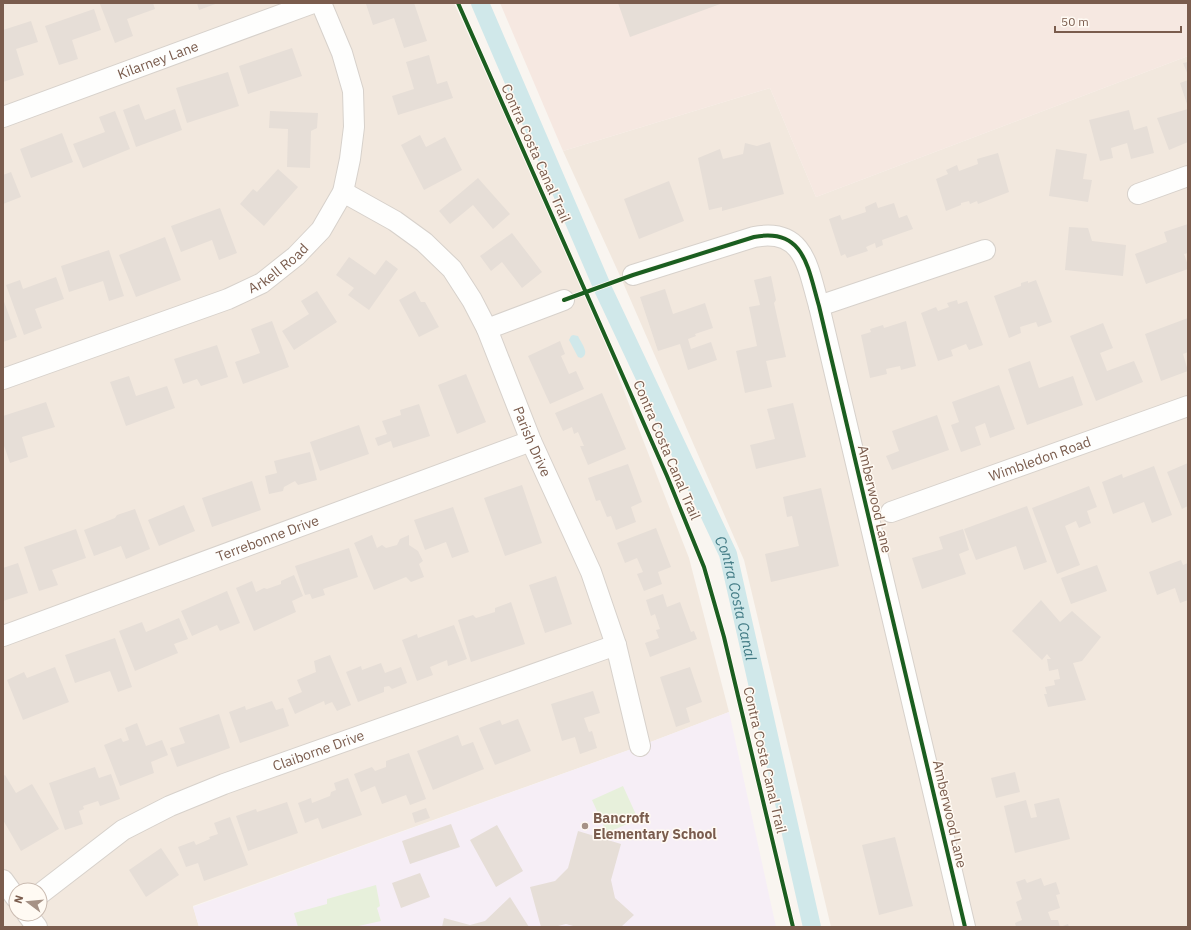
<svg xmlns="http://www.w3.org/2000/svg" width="1191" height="930" font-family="'IBM Plex Sans',sans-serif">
  <rect width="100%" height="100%" fill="#f9f5f0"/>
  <!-- residential -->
  <path fill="#f2e8de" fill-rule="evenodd" d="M 3,3 L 454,3 L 585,291 L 689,558 L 729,712 L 640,746 L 193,906 L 199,927 L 3,927 ZM 16,890 L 40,890 L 40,914 L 16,914 Z
    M 1188,56 L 1188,927 L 831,927 L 744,560 L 621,278 L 563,151 L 770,88 L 816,197 Z"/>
  <!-- commercial -->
  <path fill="#f6e8e1" d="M 500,3 L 1188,3 L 1188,56 L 816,197 L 770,88 L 563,151 Z"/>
  <!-- education -->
  <path fill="#f6eef6" d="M 729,712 L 776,927 L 199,927 L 193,907 L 640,746 Z"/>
  <!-- green -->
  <path fill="#e7f0db" d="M 623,786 L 638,819 L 607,833 L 592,800 Z
    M 376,885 L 380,906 L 377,908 L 381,921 L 354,927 L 298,927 L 294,913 L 327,904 L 327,899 Z"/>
  <!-- water -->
  <path fill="#d0e8ea" d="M 573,335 L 578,336 C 581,343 591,354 581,358 L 578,357 L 569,340 L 571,336 Z"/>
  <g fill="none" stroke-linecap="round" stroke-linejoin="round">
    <!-- canal -->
    <path stroke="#d0e8ea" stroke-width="18" id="s1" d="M 480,3 L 604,291 L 728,554 L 812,927"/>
  </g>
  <!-- building -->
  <path fill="#e6ded7" d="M 102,3 L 153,3 L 155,9 L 127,19 L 133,36 L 115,43 L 100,4 Z
    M 197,3 L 218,3 L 199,10 Z
    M 370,3 L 414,3 L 427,41 L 404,48 L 394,18 L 373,25 L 366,4 Z
    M 618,3 L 723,3 L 630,37 Z
    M 94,9 L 101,30 L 72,40 L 78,59 L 59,65 L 45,26 Z
    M 31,21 L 38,42 L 16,49 L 24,75 L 3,82 L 3,30 Z
    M 292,48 L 302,76 L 248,94 L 239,66 Z
    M 429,55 L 437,84 L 447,81 L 453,98 L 398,115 L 392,96 L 414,89 L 406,62 Z
    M 1188,62 L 1188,75 L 1183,63 Z
    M 228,72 L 239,106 L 187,123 L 176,88 Z
    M 1188,80 L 1188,107 L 1180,83 Z
    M 139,104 L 145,120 L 175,109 L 182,130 L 136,147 L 123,110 Z
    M 1188,109 L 1188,142 L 1169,150 L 1157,118 Z
    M 1129,110 L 1134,130 L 1147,126 L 1154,153 L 1131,159 L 1127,143 L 1111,148 L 1113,158 L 1100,161 L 1089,120 Z
    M 115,111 L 130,149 L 83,168 L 73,144 L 105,132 L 99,117 Z
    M 270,111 L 318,113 L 317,128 L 311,131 L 310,168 L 287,167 L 288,129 L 269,128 Z
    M 62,133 L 73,162 L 31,178 L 20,149 Z
    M 420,135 L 426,147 L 445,137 L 462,170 L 424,190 L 401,145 Z
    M 770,142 L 784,194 L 722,211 L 722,207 L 709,210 L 698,158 L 720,149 L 723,159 L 743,154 L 745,143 L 757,146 Z
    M 1056,149 L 1087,154 L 1083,179 L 1092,180 L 1088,202 L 1049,196 Z
    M 998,153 L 1009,192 L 978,204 L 977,201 L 970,204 L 969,201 L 961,203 L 961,205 L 946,211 L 936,179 L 948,174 L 946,170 L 957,165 L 959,171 L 978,164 L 977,159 Z
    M 278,169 L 298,187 L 264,226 L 240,204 L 253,189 L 257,192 Z
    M 11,172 L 21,197 L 3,204 L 3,175 Z
    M 478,178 L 510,214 L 493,229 L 473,205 L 450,224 L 439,211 Z
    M 669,181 L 684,221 L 639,239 L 624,199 Z
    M 876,202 L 878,208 L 894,203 L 899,218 L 907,215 L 913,229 L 882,240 L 883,245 L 876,248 L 875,243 L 866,247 L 868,251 L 847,258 L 845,254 L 841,256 L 829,219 L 840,215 L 842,220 L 866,212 L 865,207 Z
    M 220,208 L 237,253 L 219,260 L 212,240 L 181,252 L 171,226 Z
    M 1188,224 L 1188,253 L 1184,254 L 1188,265 L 1188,269 L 1146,284 L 1135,254 L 1167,242 L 1164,232 Z
    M 1069,227 L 1088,228 L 1092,241 L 1126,245 L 1123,276 L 1065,270 Z
    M 512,233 L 542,272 L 522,288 L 502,262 L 491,271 L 480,256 Z
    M 165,237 L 181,280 L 136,297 L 119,255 Z
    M 109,250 L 124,296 L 109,301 L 103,281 L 69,292 L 61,266 Z
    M 349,257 L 375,275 L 386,260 L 398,269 L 369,310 L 348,295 L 354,288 L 336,275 Z
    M 771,276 L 776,300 L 774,303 L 786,357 L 766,361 L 772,387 L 745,393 L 736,351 L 757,346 L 749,307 L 760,305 L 754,280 Z
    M 56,277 L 64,299 L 35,309 L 42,328 L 24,335 L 6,285 L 20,280 L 23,289 Z
    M 1036,280 L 1052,322 L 1038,327 L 1036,322 L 1020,327 L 1021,333 L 1009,338 L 994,296 L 1021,286 L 1021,283 L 1028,281 L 1028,283 Z
    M 665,289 L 673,314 L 705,303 L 713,328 L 695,334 L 696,336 L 688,339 L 691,349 L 711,342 L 717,360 L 688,370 L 680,344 L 658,351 L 640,297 Z
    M 317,291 L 337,322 L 294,350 L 282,331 L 309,314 L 301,301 Z
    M 415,291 L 421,302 L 425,302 L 439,327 L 419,337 L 399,300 Z
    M 3,299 L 17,337 L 3,342 Z
    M 957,300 L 958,304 L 967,301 L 983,345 L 969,350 L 966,344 L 951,350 L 953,356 L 938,361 L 921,313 L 936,307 L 938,311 L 949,307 L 947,303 Z
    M 1188,318 L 1188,352 L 1183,354 L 1188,371 L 1161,381 L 1145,334 Z
    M 272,321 L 289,367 L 243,384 L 235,362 L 260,353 L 251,329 Z
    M 906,321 L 916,366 L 901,370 L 900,366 L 886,369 L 887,374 L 870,378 L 861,335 L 871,332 L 870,329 L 883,325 L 884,328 Z
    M 1103,323 L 1113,348 L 1100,353 L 1107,371 L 1134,361 L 1143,382 L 1096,401 L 1070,336 Z
    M 560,341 L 565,354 L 561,356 L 569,374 L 576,371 L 584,389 L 550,404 L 528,356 Z
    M 217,345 L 228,377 L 201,386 L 197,379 L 183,384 L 174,359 Z
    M 1030,361 L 1039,388 L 1073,376 L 1083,405 L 1027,425 L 1008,369 Z
    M 466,374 L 486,422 L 457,434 L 438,385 Z
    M 129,376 L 136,396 L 167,386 L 175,408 L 126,426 L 110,382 Z
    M 999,385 L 1015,429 L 990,438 L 985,423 L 975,427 L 981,445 L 961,452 L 951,425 L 959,422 L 952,402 Z
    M 602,393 L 626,449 L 588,465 L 580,446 L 584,446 L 578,432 L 574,434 L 572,427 L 563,431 L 555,413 Z
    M 46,402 L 55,427 L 22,437 L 28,457 L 10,463 L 3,443 L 3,416 Z
    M 793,403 L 806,457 L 756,469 L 750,445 L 775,439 L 767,409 Z
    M 419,404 L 430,436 L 393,448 L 391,441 L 378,446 L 375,438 L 387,434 L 382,421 L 401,415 L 400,410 Z
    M 937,415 L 949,450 L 892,470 L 886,456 L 899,451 L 892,431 Z
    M 359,425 L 369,454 L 320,471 L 310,442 Z
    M 310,452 L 317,480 L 298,485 L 295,481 L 284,487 L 283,491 L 269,494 L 265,476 L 277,473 L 274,461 Z
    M 1188,463 L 1188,506 L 1182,509 L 1167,472 Z
    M 628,464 L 642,502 L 631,507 L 636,522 L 616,530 L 611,516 L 607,517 L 600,500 L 596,501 L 588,478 Z
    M 1154,466 L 1172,515 L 1152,523 L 1144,502 L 1113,514 L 1102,482 L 1122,474 L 1123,478 Z
    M 252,481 L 261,510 L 212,527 L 202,498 Z
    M 522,485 L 542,543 L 505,556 L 484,498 Z
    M 1089,486 L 1097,507 L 1087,511 L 1091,523 L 1079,528 L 1076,521 L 1065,526 L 1080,565 L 1057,574 L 1032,508 Z
    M 821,488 L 839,566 L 771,582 L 765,554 L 799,546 L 792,516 L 787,517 L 783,497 Z
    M 184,505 L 195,531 L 159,546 L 148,520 Z
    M 1027,506 L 1047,562 L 1024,570 L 1016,546 L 976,560 L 964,529 Z
    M 453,507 L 469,552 L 452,558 L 446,542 L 425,550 L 414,520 Z
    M 135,509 L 150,549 L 126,559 L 121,546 L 94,556 L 84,530 L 115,518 L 117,515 Z
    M 656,528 L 671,567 L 658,572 L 662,584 L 644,591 L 637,574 L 643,572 L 637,558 L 625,563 L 617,543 Z
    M 76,529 L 86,558 L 52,570 L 58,585 L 39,591 L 24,547 Z
    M 963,529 L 969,550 L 959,554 L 966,574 L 922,589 L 912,558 L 943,549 L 939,537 Z
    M 372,535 L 377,548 L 382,545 L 386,548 L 397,545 L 400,539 L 409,535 L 409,545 L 418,551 L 423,561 L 419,564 L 424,577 L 411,582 L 406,577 L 374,590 L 354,543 Z
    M 349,548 L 358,577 L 323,589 L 325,595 L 312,599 L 310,594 L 305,595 L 295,566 Z
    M 1181,560 L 1183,565 L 1188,563 L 1188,600 L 1180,603 L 1175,588 L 1157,595 L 1149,572 Z
    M 18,563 L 28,593 L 3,601 L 3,568 Z
    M 1097,565 L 1107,591 L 1071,604 L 1061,578 Z
    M 294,575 L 303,596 L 292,601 L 296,612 L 254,631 L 236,588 L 252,581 L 256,592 L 264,588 L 267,589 L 281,584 L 281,581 Z
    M 556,576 L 572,624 L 545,633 L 529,585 Z
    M 227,591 L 240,623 L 220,631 L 217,625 L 192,636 L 181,611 Z
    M 663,594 L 667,607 L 680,602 L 691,632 L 694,631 L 697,639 L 650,657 L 645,643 L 659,638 L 656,630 L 660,629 L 655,614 L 651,616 L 646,600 Z
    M 1041,600 L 1060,622 L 1072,611 L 1101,637 L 1082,661 L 1073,663 L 1086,700 L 1048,707 L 1044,694 L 1047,694 L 1045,687 L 1055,685 L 1054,680 L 1060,679 L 1058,669 L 1049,671 L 1047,659 L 1051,659 L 1047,654 L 1042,660 L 1012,631 Z
    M 511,602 L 525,644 L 471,662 L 458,620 L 473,615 L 476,618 L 495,612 L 495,608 Z
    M 179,618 L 188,639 L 174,644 L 178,653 L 135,671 L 119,631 L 142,622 L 146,632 Z
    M 454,625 L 467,659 L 448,666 L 447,660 L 430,667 L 433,675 L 417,681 L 402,640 L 417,634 L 418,638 Z
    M 115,638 L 132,687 L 118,692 L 110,671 L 75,683 L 65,655 Z
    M 330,655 L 351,705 L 337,711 L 332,702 L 325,705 L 324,701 L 295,714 L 288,698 L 302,692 L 297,680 L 316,672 L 314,661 Z
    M 381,663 L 385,673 L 401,667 L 407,683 L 392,689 L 389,686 L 384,687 L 384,692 L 358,702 L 346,672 L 361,666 L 362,670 Z
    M 55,667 L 69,702 L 23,720 L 7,680 L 24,672 L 27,678 Z
    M 690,667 L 702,702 L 686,708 L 690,722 L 676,727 L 660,677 Z
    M 593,691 L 600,713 L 584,718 L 589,732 L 592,731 L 597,748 L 580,754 L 575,737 L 562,741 L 551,704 Z
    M 272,701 L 276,710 L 283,708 L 289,726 L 240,743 L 229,712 L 245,706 L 246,710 Z
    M 219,714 L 230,748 L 177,767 L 170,748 L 185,743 L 179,728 Z
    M 518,719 L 531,751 L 495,765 L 479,728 L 500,720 L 502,725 Z
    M 137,723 L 146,746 L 162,740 L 168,755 L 151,762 L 154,773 L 120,786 L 104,745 L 121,738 L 123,742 L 129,740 L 125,728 Z
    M 458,735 L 462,746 L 473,742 L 484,769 L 433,790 L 417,751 Z
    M 409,753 L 426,799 L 410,805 L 406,795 L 382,804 L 375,786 L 361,792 L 354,774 L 372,767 L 375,771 L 386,767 L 386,761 Z
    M 95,767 L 99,778 L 111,774 L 120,799 L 100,806 L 98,801 L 83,806 L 84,809 L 79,811 L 83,824 L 65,830 L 49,783 Z
    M 1015,772 L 1020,792 L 996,798 L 991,778 Z
    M 5,775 L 16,793 L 32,784 L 59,829 L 21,851 L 3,820 L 3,776 Z
    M 348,778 L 362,815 L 322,829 L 318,818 L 305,823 L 298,803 L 311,798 L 312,803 L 330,796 L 331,792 L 336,790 L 334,783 Z
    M 1059,798 L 1070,839 L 1015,853 L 1004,806 L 1026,800 L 1031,818 L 1037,817 L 1034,804 Z
    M 287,802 L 298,833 L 248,851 L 236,816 L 256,809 L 257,812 Z
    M 426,808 L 430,818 L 415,823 L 412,813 Z
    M 230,817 L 248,865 L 204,881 L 198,863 L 186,867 L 178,847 L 194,841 L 196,845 L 210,839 L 209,837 L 218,834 L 214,823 Z
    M 451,824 L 460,847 L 410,864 L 402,841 Z
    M 497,825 L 523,871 L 496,887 L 470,840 Z
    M 578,831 L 621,844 L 611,880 L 615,898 L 634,915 L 621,927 L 577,927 L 566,924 L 554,927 L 541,927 L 530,887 L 555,881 L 568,868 Z
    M 895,837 L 913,906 L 879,915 L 862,845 Z
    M 161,848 L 179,875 L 146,897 L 129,870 Z
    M 420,873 L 430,897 L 401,908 L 392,883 Z
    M 1041,878 L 1044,886 L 1056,882 L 1060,894 L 1056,895 L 1060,908 L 1048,912 L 1051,920 L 1058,920 L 1060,927 L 1068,924 L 1069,927 L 1016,927 L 1015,923 L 1022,920 L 1016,902 L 1022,899 L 1016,882 L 1025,879 L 1027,883 Z
    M 510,897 L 529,927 L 442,927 L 444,918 L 470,925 L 485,921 Z"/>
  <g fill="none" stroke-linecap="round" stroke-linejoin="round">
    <defs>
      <g id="minor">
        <path id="s2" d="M 3,117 L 313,3"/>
        <path id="s3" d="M 343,192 L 395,221 L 424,242 L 452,269 L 472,300 L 487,329 L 531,441 L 591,572 L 616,645 L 640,746"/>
        <path d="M 1138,194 L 1188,176"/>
        <path d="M 633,275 L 754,237 C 805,227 808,269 819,306 L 965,927"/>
        <path d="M 819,306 L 985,250"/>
        <path d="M 487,329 L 564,300"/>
        <path id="s4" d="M 3,379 L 228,299 L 262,283 L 296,256 L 321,230 L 343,192 L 350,159 L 354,127 L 353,91 L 342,53 L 321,3"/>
        <path id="s5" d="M 891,512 L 1188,406"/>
        <path id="s6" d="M 3,636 L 531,441"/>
        <path d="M 3,880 L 16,898"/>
        <path id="s7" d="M 40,894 L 123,830 L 170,806 L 224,784 L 616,645"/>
        <path d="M 27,914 L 37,927"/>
      </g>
    </defs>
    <!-- minor casing -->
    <use href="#minor" stroke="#d7d1cb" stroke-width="22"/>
    <!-- minor -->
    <use href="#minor" stroke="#fefefd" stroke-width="20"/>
    <defs>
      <path id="cycleway" d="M 458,3 L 667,476 L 704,567 L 724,637 L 793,927
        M 564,300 L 633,275 L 754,237 C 805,227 808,269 819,306 L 965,927"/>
    </defs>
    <!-- cycleway casing -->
    <use href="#cycleway" stroke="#fffaf3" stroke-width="6"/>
    <!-- cycleway -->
    <use href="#cycleway" stroke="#1b5e20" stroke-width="4"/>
  </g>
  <!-- markers -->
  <circle fill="#a69286" stroke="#fffaf3" stroke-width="1.5" cx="585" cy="826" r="4"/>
  <g text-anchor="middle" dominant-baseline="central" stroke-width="3" stroke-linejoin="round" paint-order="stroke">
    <!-- street labels -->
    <g font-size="14" fill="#7a5c4d" stroke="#fffaf3">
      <text stroke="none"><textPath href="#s2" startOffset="165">Kilarney Lane</textPath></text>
      <text transform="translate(536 153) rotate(66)">Contra Costa Canal Trail</text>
      <text stroke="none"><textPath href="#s4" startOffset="298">Arkell Road</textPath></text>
      <text stroke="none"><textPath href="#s3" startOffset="325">Parish Drive</textPath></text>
      <text transform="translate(667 450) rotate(67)">Contra Costa Canal Trail</text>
      <text stroke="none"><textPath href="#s5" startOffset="158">Wimbledon Road</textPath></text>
      <text transform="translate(875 499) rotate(77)">Amberwood Lane</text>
      <text stroke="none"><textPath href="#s6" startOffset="282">Terrebonne Drive</textPath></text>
      <text stroke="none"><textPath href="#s7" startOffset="316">Claiborne Drive</textPath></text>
      <text transform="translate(765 760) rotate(77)">Contra Costa Canal Trail</text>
      <text transform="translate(950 814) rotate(77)">Amberwood Lane</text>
    </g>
    <!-- poi labels -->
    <g font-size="14" font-weight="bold" fill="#7a5c4d" stroke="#fffaf3" text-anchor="start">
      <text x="593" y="818">Bancroft<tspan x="593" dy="16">Elementary School</tspan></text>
    </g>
    <!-- water labels -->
    <g font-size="15" font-style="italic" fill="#437c86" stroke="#fffaf3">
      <text stroke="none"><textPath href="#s1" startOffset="649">Contra Costa Canal</textPath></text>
    </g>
  </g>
  <!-- border -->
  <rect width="1191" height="930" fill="none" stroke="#7a5c4d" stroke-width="8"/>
  <!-- north arrow -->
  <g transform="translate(28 902) rotate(286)"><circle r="19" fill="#fffaf3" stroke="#cabbb1"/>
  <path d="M0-3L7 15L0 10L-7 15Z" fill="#a69286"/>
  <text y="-6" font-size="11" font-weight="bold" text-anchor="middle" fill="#7a5c4d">N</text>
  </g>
  <!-- scale -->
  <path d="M1055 26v6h126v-6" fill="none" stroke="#7a5c4d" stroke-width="2"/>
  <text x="1061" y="26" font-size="12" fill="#7a5c4d" stroke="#fffaf3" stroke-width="3" paint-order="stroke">50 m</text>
</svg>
